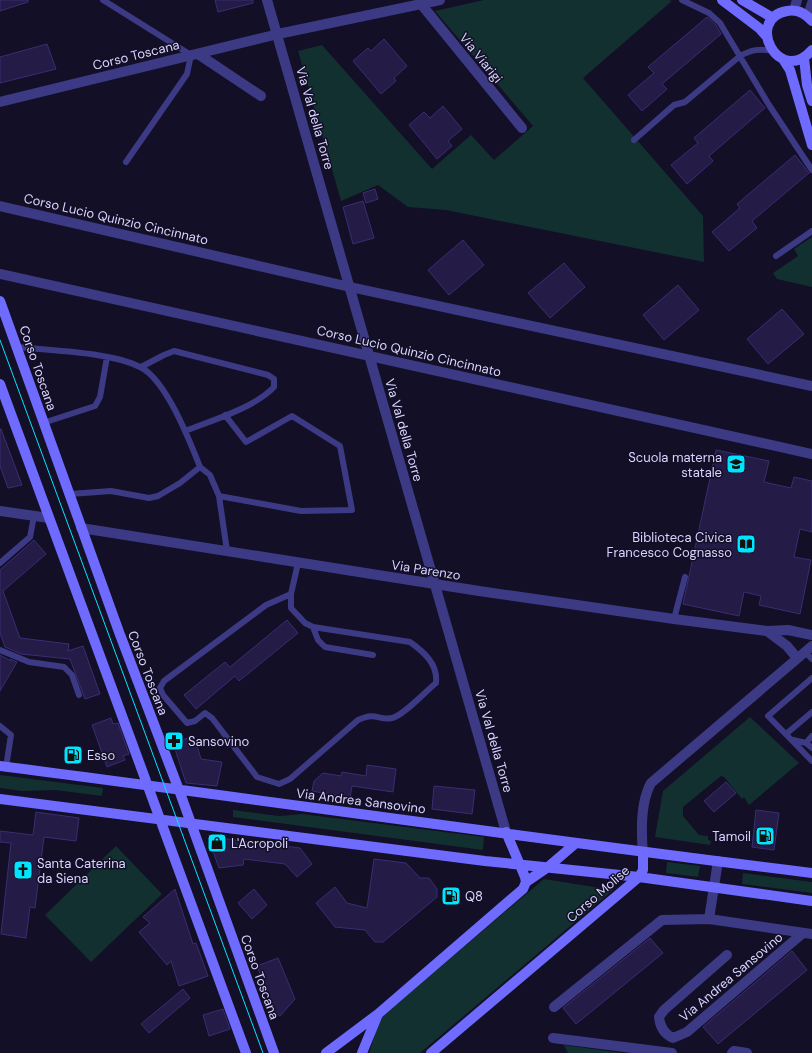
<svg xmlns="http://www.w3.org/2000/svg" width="812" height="1053" font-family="'DM Sans',sans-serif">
  <rect width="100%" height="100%" fill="#130f26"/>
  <!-- green -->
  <path fill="#12302f" d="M 484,0 L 669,0 L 672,1 L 583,78 L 703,216 L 704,262 L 446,210 L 408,207 L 378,185 L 341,201 L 298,51 L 322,45 L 432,169 L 471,135 L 494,160 L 533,126 L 435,11 Z
    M 812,237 L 812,287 L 777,279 L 773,273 L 798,256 L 794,249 Z
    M 750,717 L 799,763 L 749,805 L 744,797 L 742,799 L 724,777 L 721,776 L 683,807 L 683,816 L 699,835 L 708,836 L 708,840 L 711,841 L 710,845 L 655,837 L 663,791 Z
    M 0,775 L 103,788 L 102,796 L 55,790 L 22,791 L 0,788 Z
    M 233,810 L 279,816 L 302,814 L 484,837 L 483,850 L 233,817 Z
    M 116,846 L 162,894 L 91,962 L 45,915 Z
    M 667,862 L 700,866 L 698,877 L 666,873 Z
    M 743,873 L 812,882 L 812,893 L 742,884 Z
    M 544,879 L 613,890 L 420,1053 L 369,1053 L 380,1018 Z
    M 564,1045 L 622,1053 L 568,1053 Z"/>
  <!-- building -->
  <path fill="#241b47" stroke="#3b2d73" d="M 0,0 L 28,0 L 28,2 L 0,11 Z
    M 215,0 L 253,0 L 253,3 L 218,12 Z
    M 707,17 L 716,25 L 721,34 L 662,84 L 667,89 L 642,111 L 628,95 L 654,73 L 648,67 Z
    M 384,39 L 407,66 L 394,78 L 396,81 L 381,94 L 353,61 L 368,48 L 371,51 Z
    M 47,44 L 56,69 L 0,83 L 0,57 Z
    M 750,90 L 765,108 L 709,156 L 713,161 L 687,184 L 671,165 L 698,143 L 694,138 Z
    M 443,106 L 462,129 L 448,141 L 452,146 L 437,159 L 409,125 L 424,112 L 430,118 Z
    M 795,155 L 809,173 L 752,221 L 757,228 L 729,251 L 712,232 L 740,208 L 737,204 Z
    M 375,189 L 378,199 L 366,203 L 363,193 Z
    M 363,201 L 374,238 L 353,244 L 343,207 Z
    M 463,240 L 484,265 L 449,295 L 428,270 Z
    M 564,263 L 585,287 L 550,318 L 528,293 Z
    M 678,285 L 699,310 L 664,340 L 643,315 Z
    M 782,309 L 804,334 L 768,364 L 747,339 Z
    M 0,429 L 1,429 L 22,485 L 8,488 L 0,466 Z
    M 716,450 L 769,461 L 764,482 L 791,488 L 794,477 L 812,481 L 812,532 L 800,529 L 794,557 L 811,560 L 800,614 L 759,605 L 761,596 L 744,592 L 739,616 L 683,604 Z
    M 34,540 L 46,554 L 3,591 L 20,638 L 69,644 L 68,651 L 83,646 L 100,694 L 85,699 L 70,659 L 21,654 L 5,647 L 0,633 L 0,570 Z
    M 287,620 L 298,633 L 239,681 L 235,676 L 196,709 L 184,695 L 225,662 L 230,667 Z
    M 0,655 L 11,661 L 10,659 L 17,662 L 0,691 Z
    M 111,718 L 113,724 L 118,723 L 129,754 L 123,756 L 125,760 L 107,767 L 92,725 Z
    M 194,736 L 201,759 L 222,762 L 217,786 L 186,783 L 173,743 Z
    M 367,765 L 396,769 L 393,792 L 352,786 L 350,798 L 312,791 L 314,781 L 323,773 L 341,776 L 342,772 L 366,776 Z
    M 726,782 L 736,793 L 714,812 L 704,801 Z
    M 434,786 L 475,790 L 472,814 L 432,809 Z
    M 756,810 L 779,813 L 774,850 L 752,847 Z
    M 36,812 L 79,818 L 76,841 L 44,837 L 35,908 L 30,907 L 26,938 L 1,934 L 11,843 L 0,842 L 0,831 L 33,835 Z
    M 219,838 L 300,848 L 312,864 L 297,877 L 285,864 L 244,859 L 243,865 L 219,868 L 211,846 Z
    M 374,859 L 406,863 L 420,878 L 429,878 L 437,889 L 437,897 L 383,942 L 375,942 L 365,930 L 335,927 L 316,903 L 335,887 L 347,903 L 367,908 Z
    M 175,889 L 193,944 L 196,943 L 208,976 L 179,986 L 171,961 L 167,965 L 139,932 L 150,923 L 143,917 Z
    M 254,889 L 267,905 L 252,919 L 238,903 Z
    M 650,938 L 663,953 L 576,1024 L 563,1008 Z
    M 792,951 L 807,970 L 718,1044 L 703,1027 Z
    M 278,958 L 295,999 L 280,1016 L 275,1013 L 257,966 Z
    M 183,989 L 190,998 L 149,1033 L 141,1024 Z
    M 223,1009 L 230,1029 L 209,1036 L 203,1015 Z"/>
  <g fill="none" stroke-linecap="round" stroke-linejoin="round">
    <!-- lane -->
    <path stroke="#3d3a85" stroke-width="6" d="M 103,0 L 191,55 L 187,74 L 126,162
      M 682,0 L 709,13 L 720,23 L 769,105 L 812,170
      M 634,140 L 674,105 L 685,102 L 740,56 C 751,50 760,48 772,51
      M 776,256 L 812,231
      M 18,347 C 51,351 111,352 140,367 C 166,379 190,442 200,467 L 180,483 L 158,496 L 149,498 L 111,491 L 70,494
      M 141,367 L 164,355 L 174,351 L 268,375 L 274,379 L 274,387 C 254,408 213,420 185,431
      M 225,415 L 246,442 L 292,416 L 340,446 L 352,510 L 301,511 L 219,496 L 227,551
      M 43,423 L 95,406 L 100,397 L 107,357
      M 200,467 L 210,475 L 219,496
      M 0,563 L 30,537 L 34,516
      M 291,594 L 291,608 L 305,623 L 313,627 L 410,642 C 424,652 438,664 436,683 C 426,691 403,716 392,718 C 378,721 377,711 358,720 L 290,779 L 279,784 L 257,777 L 212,718 L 205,713 L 195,721 L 187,723 L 163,695 L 160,688 L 164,681 L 266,605 L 291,594 L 298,563
      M 674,619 L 685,577
      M 313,627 L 318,640 L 325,647 L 373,655
      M 0,650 L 29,662 L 64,667 L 72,675 L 79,695
      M 805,652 L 812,659
      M 812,678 L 768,716 L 812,761
      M 0,726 L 11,735 L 6,767
      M 786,734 L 812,712
      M 793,740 L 806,743 L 812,748
      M 806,743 L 812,736"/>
    <!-- street -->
    <path stroke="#3d3a85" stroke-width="10" d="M 267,0 L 506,832
      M 421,4 L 522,128
      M 794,10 L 797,0
      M 808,16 L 812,3
      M 198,54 L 261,96
      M 0,102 L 278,34 L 440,0
      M 0,206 L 350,287 L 812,386
      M 0,274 L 812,454
      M 0,511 L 49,518
      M 81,528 L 479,591 L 674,619 L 767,631 L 788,630 L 812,635
      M 767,631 L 787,646 L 797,658
      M 643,853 C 641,831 640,803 651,783 L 812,646
      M 709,919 L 718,861
      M 727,955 L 664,1010 L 659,1017 C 660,1027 664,1034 673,1038 L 687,1032 L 803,933
      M 554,1007 L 662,920 L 709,919 L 812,934
      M 553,1038 L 672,1053
      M 732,1053 L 734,1051 L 747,1053"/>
    <!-- secondary -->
    <path stroke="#6f6bff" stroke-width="10" d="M 722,0 L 759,28 L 767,37
      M 742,0 L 773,18
      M 812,21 C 805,13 797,9 787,11 C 744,19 779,87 812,50
      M 804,58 L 807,85 L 812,101
      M 783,59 L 790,70 L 812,145
      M 0,301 L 119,632 L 179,790 L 274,1053
      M 0,384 L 246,1053
      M 0,766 C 271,801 541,840 812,873
      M 0,799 L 485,861 L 639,877 L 812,901
      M 526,882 L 548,867 L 576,843
      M 326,1053 L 378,1014
      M 362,1053 L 378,1014 L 523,889 L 526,882 L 525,877 L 506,832
      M 431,1053 L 639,877 L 643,870 L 643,853"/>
    <!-- tram -->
    <path stroke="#00e5ff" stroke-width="1" d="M 0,340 L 263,1053"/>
  </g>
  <!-- icons -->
  <defs>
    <symbol id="school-square" viewBox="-11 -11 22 22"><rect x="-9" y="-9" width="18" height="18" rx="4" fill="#00e5ff" stroke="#130f26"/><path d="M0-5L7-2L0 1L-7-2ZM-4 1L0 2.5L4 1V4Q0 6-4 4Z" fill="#111"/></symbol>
    <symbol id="library-square" viewBox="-11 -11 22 22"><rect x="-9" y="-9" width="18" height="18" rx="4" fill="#00e5ff" stroke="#130f26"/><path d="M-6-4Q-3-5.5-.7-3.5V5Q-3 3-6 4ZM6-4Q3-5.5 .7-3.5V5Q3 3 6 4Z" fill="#111"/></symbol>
    <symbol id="pharmacy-square" viewBox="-11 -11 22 22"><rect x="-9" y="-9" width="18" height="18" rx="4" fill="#00e5ff" stroke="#130f26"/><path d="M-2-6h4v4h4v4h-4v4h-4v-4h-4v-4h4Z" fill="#111"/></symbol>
    <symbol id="fuel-square" viewBox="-11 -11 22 22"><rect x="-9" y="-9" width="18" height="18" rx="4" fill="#00e5ff" stroke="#130f26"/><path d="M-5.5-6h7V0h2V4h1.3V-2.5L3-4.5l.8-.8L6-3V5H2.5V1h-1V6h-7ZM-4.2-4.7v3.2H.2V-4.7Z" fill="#111"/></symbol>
    <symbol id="shop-square" viewBox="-11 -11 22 22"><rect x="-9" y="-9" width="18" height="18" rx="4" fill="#00e5ff" stroke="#130f26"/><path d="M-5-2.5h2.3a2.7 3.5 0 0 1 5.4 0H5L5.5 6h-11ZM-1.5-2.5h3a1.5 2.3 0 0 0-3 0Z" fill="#111"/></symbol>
    <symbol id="church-square" viewBox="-11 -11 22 22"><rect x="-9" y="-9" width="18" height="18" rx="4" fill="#00e5ff" stroke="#130f26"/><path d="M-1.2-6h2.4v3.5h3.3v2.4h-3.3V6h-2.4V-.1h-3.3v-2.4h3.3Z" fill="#111"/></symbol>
  </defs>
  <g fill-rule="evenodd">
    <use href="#school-square" x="725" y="453" width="22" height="22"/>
    <use href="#library-square" x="735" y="533" width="22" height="22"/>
    <use href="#pharmacy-square" x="163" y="730" width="22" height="22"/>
    <use href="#fuel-square" x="62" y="744" width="22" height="22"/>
    <use href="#fuel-square" x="754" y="825" width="22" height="22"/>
    <use href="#shop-square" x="206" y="832" width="22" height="22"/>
    <use href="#church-square" x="12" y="859" width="22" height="22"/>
    <use href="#fuel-square" x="440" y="885" width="22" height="22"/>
  </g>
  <g text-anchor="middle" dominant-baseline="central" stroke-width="3" stroke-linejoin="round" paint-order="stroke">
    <!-- street labels -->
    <g font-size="13" fill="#d9d4ff" stroke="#130f26">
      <text transform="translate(136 55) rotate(-14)">Corso Toscana</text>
      <text transform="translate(481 58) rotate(51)">Via Viarigi</text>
      <text transform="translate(315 118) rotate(74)">Via Val della Torre</text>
      <text transform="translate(116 219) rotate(13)">Corso Lucio Quinzio Cincinnato</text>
      <text transform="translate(409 351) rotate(13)">Corso Lucio Quinzio Cincinnato</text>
      <text transform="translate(38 368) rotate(71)">Corso Toscana</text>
      <text transform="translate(404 430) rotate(74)">Via Val della Torre</text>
      <text transform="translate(426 570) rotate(9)">Via Parenzo</text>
      <text transform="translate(148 673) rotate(69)">Corso Toscana</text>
      <text transform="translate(494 741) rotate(74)">Via Val della Torre</text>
      <text transform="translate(361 801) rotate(7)">Via Andrea Sansovino</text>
      <text transform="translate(598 894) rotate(-41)">Corso Molise</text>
      <text transform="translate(260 977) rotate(70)">Corso Toscana</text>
      <text transform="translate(731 977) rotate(-40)">Via Andrea Sansovino</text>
    </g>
    <!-- poi labels -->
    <g font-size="13" fill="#d9d4ff" stroke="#130f26" text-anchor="start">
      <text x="722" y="457" text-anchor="end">Scuola materna<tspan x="722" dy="15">statale</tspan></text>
      <text x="732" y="537" text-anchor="end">Biblioteca Civica<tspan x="732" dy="15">Francesco Cognasso</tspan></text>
      <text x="188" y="741">Sansovino</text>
      <text x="87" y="755">Esso</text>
      <text x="751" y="836" text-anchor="end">Tamoil</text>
      <text x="231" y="843">L'Acropoli</text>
      <text x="37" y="863">Santa Caterina<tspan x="37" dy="15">da Siena</tspan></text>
      <text x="465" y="896">Q8</text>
    </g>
  </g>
</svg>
